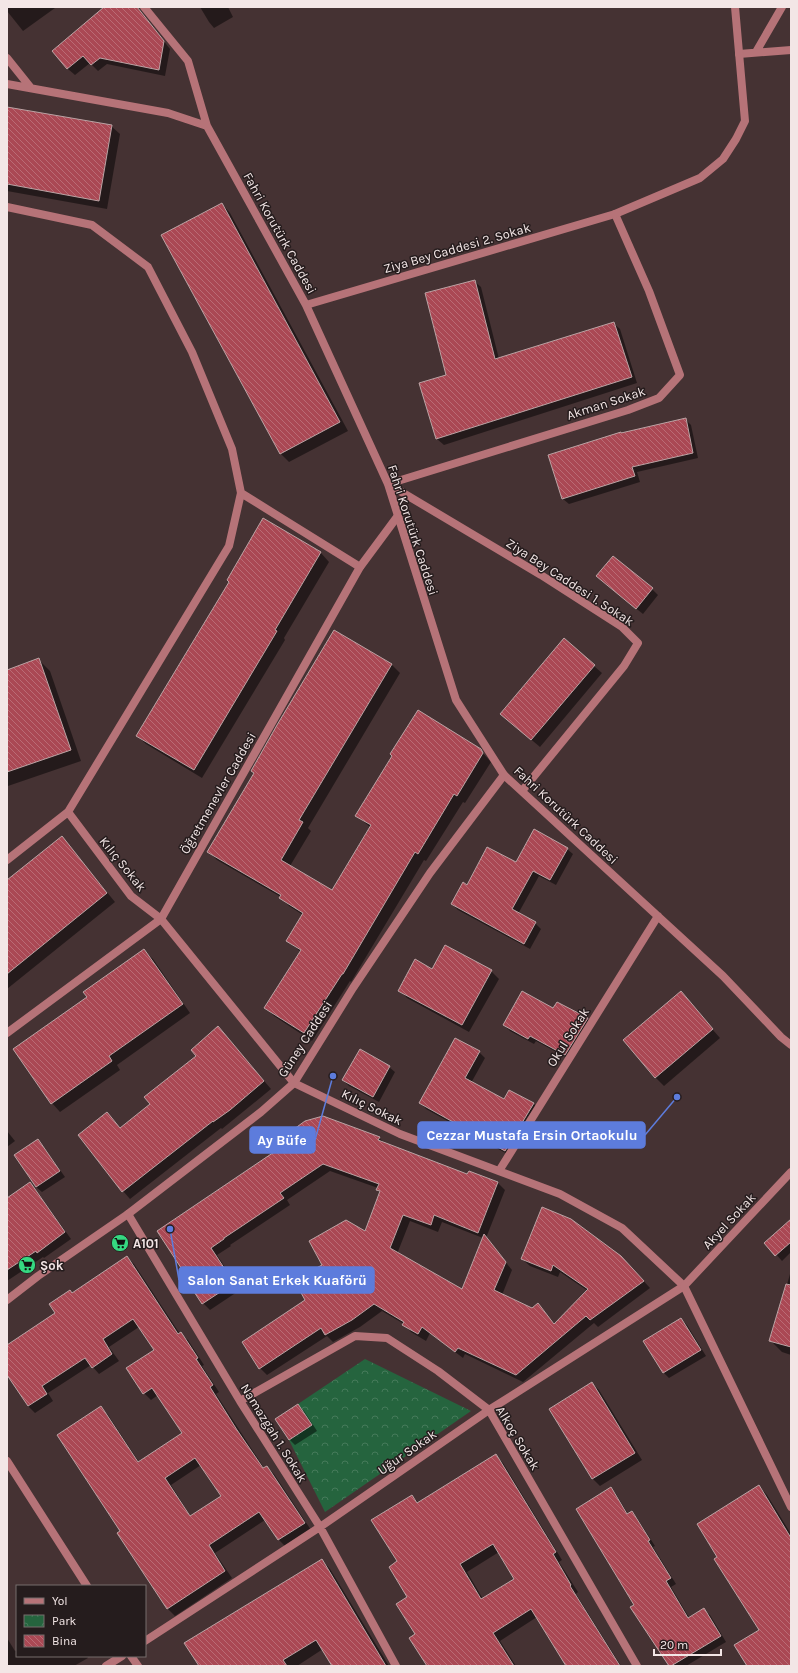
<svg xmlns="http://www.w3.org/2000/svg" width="798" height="1673" font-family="Karla,sans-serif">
  <defs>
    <pattern id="park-crowns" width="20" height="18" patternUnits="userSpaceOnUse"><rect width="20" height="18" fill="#25643e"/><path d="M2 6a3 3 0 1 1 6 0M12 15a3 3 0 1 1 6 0" fill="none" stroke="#457a5a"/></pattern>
    <pattern id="building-back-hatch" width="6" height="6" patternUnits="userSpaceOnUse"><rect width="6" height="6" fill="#aa4854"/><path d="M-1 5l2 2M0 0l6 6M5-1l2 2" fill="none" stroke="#ba6b75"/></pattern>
  </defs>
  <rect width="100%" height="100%" fill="#453233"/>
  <!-- park -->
  <path fill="url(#park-crowns)" d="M 365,1359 L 471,1411 L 325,1512 L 289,1440 L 312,1425 L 298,1404 Z"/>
  <!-- shadow -->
  <path fill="#0007" fill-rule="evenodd" d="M 7,7 L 54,7 L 55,8 L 23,31 L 7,11 Z
    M 107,7 L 137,7 L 170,49 L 165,76 L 107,64 L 98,71 L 90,63 L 75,75 L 68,69 L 54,51 Z
    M 200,7 L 228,7 L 233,17 L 214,28 L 209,22 Z
    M 7,107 L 111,126 L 120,134 L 107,209 L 7,191 Z
    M 222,204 L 230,213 L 348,431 L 289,462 L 281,454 Z
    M 474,281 L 481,287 L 499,359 L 613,323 L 620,329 L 637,383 L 444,445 L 437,439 L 420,384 L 447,376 Z
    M 685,419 L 691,425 L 698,458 L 637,472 L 640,482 L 569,504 L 563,499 L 549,455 Z
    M 264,519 L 321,553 L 329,562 L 284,638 L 285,640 L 202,778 L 146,744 L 137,736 L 230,582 Z
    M 603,582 L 652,589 L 658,595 L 643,614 Z
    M 335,631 L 392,665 L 400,673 L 308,828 L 311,831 L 290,866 L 332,892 L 370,827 L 357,816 L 480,750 L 491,762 L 465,803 L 463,802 L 426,861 L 424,860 L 351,982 L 350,981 L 312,1041 L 274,1016 L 266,1008 L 301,952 L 287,940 L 303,915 L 289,906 L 281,897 L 217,860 L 209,852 Z
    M 564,640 L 602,673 L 540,747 L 501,714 Z
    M 39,660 L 50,671 L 81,761 L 8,786 L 7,671 Z
    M 62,837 L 115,902 L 7,989 L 7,881 Z
    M 567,849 L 573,854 L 556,885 L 539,876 L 518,914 L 535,923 L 541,929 L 530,949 L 458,910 L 452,904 L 468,886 L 516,864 Z
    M 446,946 L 491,971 L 499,979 L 469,1032 L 407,998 L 400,990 L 432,970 Z
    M 144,951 L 153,959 L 190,1013 L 117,1065 L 120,1070 L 60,1112 L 52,1103 L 88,997 Z
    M 681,993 L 720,1038 L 664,1086 L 655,1077 Z
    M 553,1010 L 587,1019 L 593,1025 L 571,1060 L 536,1041 L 534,1044 L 510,1031 L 504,1025 Z
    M 226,1036 L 271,1089 L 222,1129 L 221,1128 L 130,1199 L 123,1191 L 107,1113 L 121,1128 L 151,1104 Z
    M 479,1052 L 485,1058 L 471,1083 L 504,1101 L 510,1091 L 534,1104 L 539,1110 L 511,1156 L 426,1109 L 421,1103 Z
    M 389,1067 L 395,1072 L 379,1102 L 349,1086 L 343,1080 Z
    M 7,1131 L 15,1141 L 7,1147 Z
    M 379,1138 L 385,1143 L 468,1176 L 469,1172 L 498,1183 L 505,1190 L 486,1238 L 512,1270 L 502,1295 L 533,1309 L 538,1304 L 555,1324 L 588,1291 L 560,1272 L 558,1277 L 530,1266 L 522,1259 L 621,1256 L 650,1288 L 598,1327 L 594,1323 L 523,1382 L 465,1354 L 463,1358 L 430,1333 L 426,1341 L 411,1332 L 404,1324 L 382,1311 L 360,1327 L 333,1342 L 327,1336 L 267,1375 L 260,1368 L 307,1300 L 323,1265 L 365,1232 L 381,1193 L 378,1190 L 378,1188 L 330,1171 L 287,1200 L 290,1205 L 230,1245 L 231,1246 L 217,1255 L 240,1290 L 210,1310 L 203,1303 L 186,1274 L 158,1231 ZM 410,1221 L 438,1232 L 442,1222 L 483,1238 L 463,1290 L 397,1254 Z
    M 38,1140 L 43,1146 L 65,1177 L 42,1192 L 36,1187 L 16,1155 Z
    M 30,1183 L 36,1190 L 71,1239 L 44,1258 L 43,1257 L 7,1281 L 7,1199 Z
    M 791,1222 L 791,1252 L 782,1261 L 766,1243 Z
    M 127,1257 L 134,1264 L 180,1334 L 188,1340 L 204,1365 L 202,1366 L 219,1392 L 216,1394 L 264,1468 L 267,1467 L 274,1474 L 311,1530 L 286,1547 L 279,1540 L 265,1520 L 215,1553 L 232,1578 L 175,1616 L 168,1609 L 118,1534 L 121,1532 L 101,1408 L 108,1415 L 139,1462 L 183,1433 L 158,1395 L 151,1400 L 144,1393 L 155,1350 L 139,1327 L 109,1347 L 119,1361 L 99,1374 L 91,1365 L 48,1393 L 53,1401 L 35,1413 L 28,1406 L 7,1373 L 7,1346 L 57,1313 L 72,1294 ZM 201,1465 L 222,1497 L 191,1517 L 171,1485 Z
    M 790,1274 L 791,1275 L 791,1355 L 782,1352 L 771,1341 Z
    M 681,1319 L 687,1325 L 706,1356 L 669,1378 L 664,1373 Z
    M 592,1383 L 599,1390 L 642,1460 L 600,1486 L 593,1479 L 550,1409 Z
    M 298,1405 L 304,1411 L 317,1431 L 295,1445 L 290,1440 Z
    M 496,1456 L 503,1463 L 562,1560 L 559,1562 L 578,1592 L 576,1594 L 621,1666 L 568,1666 L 537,1617 L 500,1641 L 516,1666 L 429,1666 L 416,1635 L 409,1598 L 398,1562 L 412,1496 L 419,1503 ZM 499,1552 L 515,1579 L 483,1599 L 467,1572 Z
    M 759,1486 L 767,1495 L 791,1534 L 791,1666 L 748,1666 L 760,1631 L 719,1557 Z
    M 611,1488 L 616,1494 L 628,1514 L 632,1512 L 637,1518 L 655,1546 L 653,1547 L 676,1584 L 671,1587 L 690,1619 L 704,1610 L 710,1615 L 726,1642 L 686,1666 L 670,1666 L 635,1605 Z
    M 322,1560 L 330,1569 L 389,1666 L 333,1666 L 323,1649 L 297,1666 L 200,1666 Z
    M 7,1638 L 15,1651 L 17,1650 L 17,1656 L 87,1656 L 88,1658 L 74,1666 L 7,1666 Z"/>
  <!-- building -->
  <path fill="url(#building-back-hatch)" stroke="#bba3a4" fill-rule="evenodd" d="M 104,7 L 137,7 L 164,41 L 159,70 L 100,58 L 91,65 L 83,56 L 67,69 L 52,51 Z
    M 7,107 L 112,125 L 99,201 L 7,184 Z
    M 222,203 L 340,422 L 280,454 L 161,235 Z
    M 475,280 L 495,359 L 614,322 L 632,377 L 436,439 L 419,383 L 446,375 L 425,293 Z
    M 686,418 L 693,453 L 632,467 L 635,476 L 562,499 L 548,455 L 621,432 L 621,433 Z
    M 263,518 L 321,552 L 275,630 L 277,631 L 194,770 L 136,736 L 229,582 L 227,580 Z
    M 613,556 L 653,588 L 636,609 L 596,576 Z
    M 334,630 L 392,664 L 299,820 L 303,822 L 281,860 L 332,890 L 371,825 L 355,816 L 392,756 L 390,754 L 418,710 L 481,749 L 483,753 L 457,796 L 454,794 L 418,854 L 415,852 L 343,974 L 342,974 L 304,1033 L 264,1008 L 301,950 L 286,941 L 303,913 L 279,898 L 281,895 L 207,852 L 254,773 L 251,771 L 277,725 Z
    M 564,638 L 595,665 L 531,740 L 500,714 Z
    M 39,658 L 71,750 L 7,772 L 7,670 Z
    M 534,829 L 568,848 L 550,880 L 533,871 L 512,909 L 536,922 L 524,944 L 451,904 L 463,882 L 467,885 L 487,847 L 516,862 Z
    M 62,836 L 107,893 L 7,974 L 7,880 Z
    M 445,945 L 492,970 L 462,1025 L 398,991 L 415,959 L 432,969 Z
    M 144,949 L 183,1004 L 109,1056 L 112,1061 L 51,1104 L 13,1049 L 87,997 L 83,992 Z
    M 522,991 L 553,1008 L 557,1002 L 588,1018 L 565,1055 L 530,1036 L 528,1039 L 503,1025 Z
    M 681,991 L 713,1029 L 655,1078 L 623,1040 Z
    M 218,1026 L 264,1081 L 230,1110 L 213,1122 L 213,1121 L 122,1192 L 78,1135 L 107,1112 L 120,1128 L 150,1104 L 144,1097 L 196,1056 L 191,1050 Z
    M 455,1038 L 480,1051 L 465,1078 L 504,1099 L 509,1090 L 534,1103 L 505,1151 L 419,1103 Z
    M 360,1049 L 390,1066 L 373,1097 L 342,1080 Z
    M 323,1116 L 380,1137 L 378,1140 L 467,1174 L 469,1171 L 498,1182 L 478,1233 L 434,1215 L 431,1225 L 403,1215 L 390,1248 L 462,1289 L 484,1234 L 506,1262 L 494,1290 L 532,1308 L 538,1303 L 554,1324 L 588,1289 L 553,1265 L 551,1271 L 521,1259 L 542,1207 L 571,1219 L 621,1256 L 644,1281 L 590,1320 L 586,1316 L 516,1375 L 458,1348 L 455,1352 L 422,1327 L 418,1334 L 402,1325 L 404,1322 L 374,1304 L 352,1320 L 325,1335 L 321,1328 L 259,1369 L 242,1342 L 305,1300 L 294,1280 L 322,1265 L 309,1241 L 346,1220 L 365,1231 L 380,1191 L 376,1190 L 379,1184 L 323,1164 L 280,1193 L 284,1198 L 224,1238 L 224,1239 L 211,1248 L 234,1283 L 202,1304 L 183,1275 L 185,1274 L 157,1231 L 283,1146 L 279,1140 L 305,1121 Z
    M 38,1139 L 60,1171 L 36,1187 L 14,1155 Z
    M 30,1182 L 65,1232 L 37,1253 L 36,1251 L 7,1270 L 7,1198 Z
    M 791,1219 L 791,1242 L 775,1256 L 764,1243 Z
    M 127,1256 L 178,1334 L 181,1332 L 198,1358 L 196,1359 L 213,1385 L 210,1387 L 237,1430 L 263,1468 L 267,1466 L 305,1523 L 278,1540 L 259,1512 L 209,1545 L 225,1571 L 167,1609 L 117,1533 L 120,1531 L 57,1435 L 101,1406 L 138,1462 L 182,1433 L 152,1388 L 143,1394 L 126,1368 L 154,1350 L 133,1319 L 103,1339 L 112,1354 L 92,1368 L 85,1358 L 42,1386 L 47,1394 L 28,1406 L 7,1375 L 7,1345 L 55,1313 L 49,1304 L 70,1290 L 72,1293 ZM 195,1458 L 221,1496 L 190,1516 L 165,1478 Z
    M 786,1284 L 791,1285 L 791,1347 L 769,1341 Z
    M 681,1318 L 701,1350 L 663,1373 L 643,1341 Z
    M 592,1382 L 635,1453 L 592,1479 L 549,1409 Z
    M 298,1404 L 312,1425 L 289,1440 L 275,1419 Z
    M 496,1454 L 556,1552 L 553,1554 L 571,1585 L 570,1586 L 620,1666 L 566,1666 L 531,1609 L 493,1633 L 514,1666 L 427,1666 L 409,1638 L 415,1634 L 396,1604 L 407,1597 L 389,1567 L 397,1561 L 371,1520 L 412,1495 L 417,1503 ZM 493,1544 L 514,1579 L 481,1599 L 460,1564 Z
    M 759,1485 L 791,1538 L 791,1666 L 747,1666 L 734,1645 L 759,1630 L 714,1559 L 717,1557 L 697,1524 Z
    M 611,1487 L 627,1514 L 632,1511 L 650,1540 L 648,1541 L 671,1578 L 666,1581 L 688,1618 L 704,1608 L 721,1636 L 671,1666 L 669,1666 L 630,1607 L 634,1605 L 576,1509 Z
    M 322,1559 L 386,1666 L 332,1666 L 316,1640 L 283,1660 L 287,1666 L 199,1666 L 184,1643 Z"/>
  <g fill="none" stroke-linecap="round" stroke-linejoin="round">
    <!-- minor -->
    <path stroke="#b67378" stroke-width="8" d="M 144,7 L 188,61 L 207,126
      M 756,52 L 782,7
      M 739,54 L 791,50
      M 7,58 L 31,88
      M 7,84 L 168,113 L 207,126 L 306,305 L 388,484 L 456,700 L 504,775 L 723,976 L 781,1037 L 791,1045
      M 7,207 L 92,225 L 148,267 L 192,352 L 232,449 L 241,493 L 229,546 L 68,812 L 7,860
      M 306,305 L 615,214 L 649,291 L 680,375 L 659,398 L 628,410 L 388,484
      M 388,484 L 541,575 L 622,627 L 638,643 L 624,666 L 522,791
      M 241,493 L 360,567
      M 68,812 L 131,896 L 161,919 L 294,1083 L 400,1134 L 560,1194 L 622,1228 L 684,1286 L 489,1410 L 320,1527 L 145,1641
      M 499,1171 L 658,916
      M 128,1214 L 240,1401 L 320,1527 L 396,1666
      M 240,1401 L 355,1336 L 387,1338 L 438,1371 L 489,1410 L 637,1666
      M 7,1461 L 87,1586
      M 131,1656 L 138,1666
      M 106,1666 L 122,1656"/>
    <!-- tertiary -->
    <path stroke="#b67378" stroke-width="8" d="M 615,214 L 700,178 L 723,159 L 736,139 L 745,121 L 735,7
      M 7,1033 L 161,919 L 360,567 L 397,517
      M 791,1172 L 684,1286 L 791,1507
      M 7,1300 L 38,1276 L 128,1214 L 261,1112 L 294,1083 L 353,988 L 430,873 L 504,775"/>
  </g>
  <!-- icons -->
  <defs>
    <symbol id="supermarket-disc" viewBox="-11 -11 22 22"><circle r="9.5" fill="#35d881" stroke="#251c1d"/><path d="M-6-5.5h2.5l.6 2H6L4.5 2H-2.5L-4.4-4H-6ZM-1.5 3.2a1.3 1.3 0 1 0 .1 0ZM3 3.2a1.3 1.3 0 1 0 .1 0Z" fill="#111"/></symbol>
  </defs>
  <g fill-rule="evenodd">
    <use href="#supermarket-disc" x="110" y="1233" width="20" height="20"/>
    <use href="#supermarket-disc" x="17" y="1255" width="20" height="20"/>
  </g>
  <g text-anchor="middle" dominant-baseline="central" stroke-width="3" stroke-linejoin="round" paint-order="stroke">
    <!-- street labels -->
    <g font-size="13" fill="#f3e6e6" stroke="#251c1d">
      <text transform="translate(280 233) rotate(61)">Fahri Korutürk Caddesi</text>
      <text transform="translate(457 248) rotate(-16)">Ziya Bey Caddesi 2. Sokak</text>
      <text transform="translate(606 403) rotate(-18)">Akman Sokak</text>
      <text transform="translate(413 530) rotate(72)">Fahri Korutürk Caddesi</text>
      <text transform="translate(570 582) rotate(33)">Ziya Bey Caddesi 1. Sokak</text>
      <text transform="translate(218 793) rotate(-60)">Öğretmenevler Caddesi</text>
      <text transform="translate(566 815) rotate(43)">Fahri Korutürk Caddesi</text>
      <text transform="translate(123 864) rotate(51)">Kılıç Sokak</text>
      <text transform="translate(568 1037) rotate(-58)">Okul Sokak</text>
      <text transform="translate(305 1039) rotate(-57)">Güney Caddesi</text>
      <text transform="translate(372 1107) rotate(26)">Kılıç Sokak</text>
      <text transform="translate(729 1221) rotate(-47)">Akyel Sokak</text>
      <text transform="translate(274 1433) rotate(58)">Namazgah 1. Sokak</text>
      <text transform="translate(518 1438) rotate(59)">Alkoç Sokak</text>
      <text transform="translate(407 1452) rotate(-35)">Uğur Sokak</text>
    </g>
    <!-- poi labels -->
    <g font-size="13" font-weight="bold" fill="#f3e6e6" stroke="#251c1d" text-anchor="start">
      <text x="133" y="1243">A101</text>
      <text x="40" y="1265">Şok</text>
    </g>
  </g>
  <!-- callouts -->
  <path fill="none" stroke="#5d7cdc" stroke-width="1.5" d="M677 1097L645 1135M333 1076L315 1140M170 1229L179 1280"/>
  <g fill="#5d7cdc" stroke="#251c1d" stroke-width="1.5">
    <circle cx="677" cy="1097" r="4"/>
    <circle cx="333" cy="1076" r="4"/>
    <circle cx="170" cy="1229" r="4"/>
  </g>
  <g fill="#5d7cdc" stroke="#5d7cdc" stroke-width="1.5">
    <rect x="418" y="1122" width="227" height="26" rx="4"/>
    <rect x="250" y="1127" width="65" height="26" rx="4"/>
    <rect x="179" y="1267" width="195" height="26" rx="4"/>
  </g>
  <g font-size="14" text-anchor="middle" font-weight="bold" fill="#fff">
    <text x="532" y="1140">Cezzar Mustafa Ersin Ortaokulu</text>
    <text x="282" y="1145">Ay Büfe</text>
    <text x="277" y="1285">Salon Sanat Erkek Kuaförü</text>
  </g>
  <!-- border -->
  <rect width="798" height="1673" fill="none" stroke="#f3e6e6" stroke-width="16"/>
  <!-- legend -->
  <rect x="16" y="1585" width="130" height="72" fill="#251c1d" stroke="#776d6d"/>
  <rect x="24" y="1598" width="20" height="6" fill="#b67378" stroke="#776d6d"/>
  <text x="52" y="1605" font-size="12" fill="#f3e6e6">Yol</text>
  <rect x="24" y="1615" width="20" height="12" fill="url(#park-crowns)" stroke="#776d6d"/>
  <text x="52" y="1625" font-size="12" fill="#f3e6e6">Park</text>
  <rect x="24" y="1635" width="20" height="12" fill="url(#building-back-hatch)" stroke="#776d6d"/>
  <text x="52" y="1645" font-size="12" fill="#f3e6e6">Bina</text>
  <!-- scale -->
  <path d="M654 1649v6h67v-6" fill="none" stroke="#f3e6e6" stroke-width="2"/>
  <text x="660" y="1649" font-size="12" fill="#f3e6e6" stroke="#251c1d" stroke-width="3" paint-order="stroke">20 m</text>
</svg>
